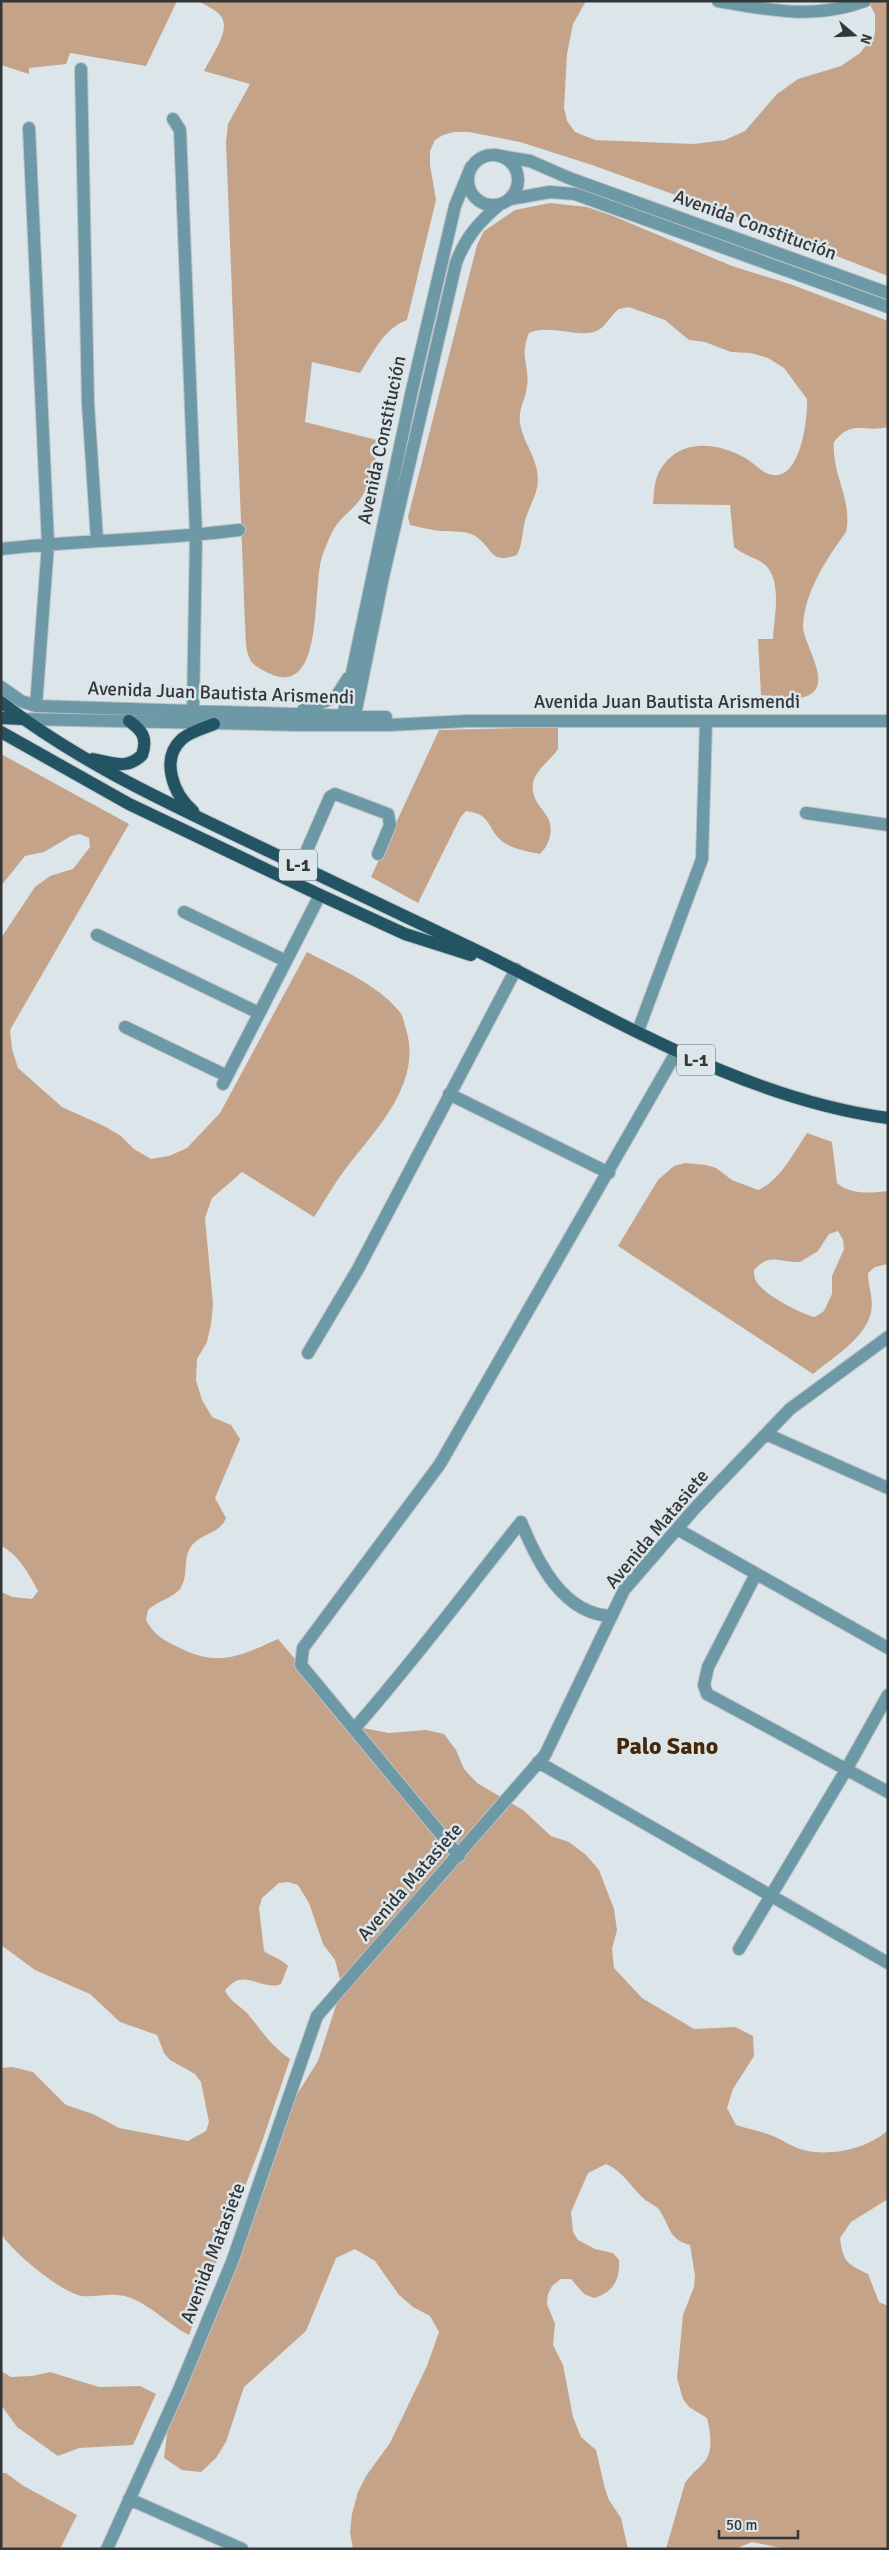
<svg xmlns="http://www.w3.org/2000/svg" width="889" height="2550" font-family="Signika,sans-serif">
  <rect width="100%" height="100%" fill="#dce5e9"/>
  <!-- forest -->
  <path fill="#c5a389" fill-rule="evenodd" d="M 1,1 L 177,1 L 146,66 L 70,53 L 66,64 L 29,68 L 29,74 L 1,65 Z
    M 199,1 L 586,1 L 573,24 L 567,54 L 564,108 L 567,121 L 575,132 L 595,140 L 694,144 L 725,140 L 745,131 L 777,94 L 798,79 L 841,66 L 860,53 L 875,34 L 875,14 L 868,1 L 888,1 L 888,276 L 731,215 L 592,165 L 520,142 L 469,132 L 454,132 L 443,135 L 435,140 L 430,151 L 430,165 L 436,200 L 407,320 C 383,329 374,352 360,373 L 312,362 L 305,422 L 381,441 C 375,457 370,485 361,498 C 354,509 342,516 335,527 C 330,535 326,546 323,554 C 310,585 329,716 256,666 C 244,658 246,636 245,623 L 226,142 L 228,124 L 250,84 L 204,71 C 210,58 230,32 222,18 C 219,11 206,6 199,1 Z
    M 550,203 L 587,207 L 613,216 L 732,266 L 790,284 L 888,321 L 888,427 C 864,433 852,419 834,442 C 831,473 853,500 846,532 C 826,560 805,591 803,626 C 803,646 840,692 799,698 C 787,699 773,696 761,695 L 758,639 L 773,639 C 774,618 783,579 764,564 C 755,557 743,555 734,547 L 730,505 L 653,504 C 654,495 654,483 658,474 C 676,437 717,441 747,459 C 755,464 763,474 773,475 C 801,479 808,418 807,399 L 784,368 L 768,358 L 751,353 L 731,352 L 705,342 L 689,340 L 665,320 L 629,307 L 619,309 C 612,314 607,324 600,329 C 584,341 550,323 529,333 C 519,358 530,366 527,386 C 526,399 518,409 520,423 C 522,437 531,450 535,463 C 544,491 529,501 524,525 C 522,536 522,545 517,555 C 489,565 493,547 475,536 C 465,530 453,532 441,531 C 431,530 420,527 410,525 L 408,517 L 477,245 L 484,231 L 515,210 Z
    M 558,727 L 558,749 C 550,762 530,772 533,791 C 535,804 544,810 548,818 C 554,830 549,846 540,854 C 529,852 513,849 503,842 C 486,829 493,814 466,811 L 460,818 L 418,903 L 371,877 L 439,730 Z
    M 1,754 L 129,824 L 10,1030 L 12,1049 L 18,1068 L 62,1107 L 104,1126 L 121,1136 L 134,1149 L 151,1159 L 169,1156 L 187,1148 L 220,1113 L 307,952 C 337,968 376,983 399,1011 C 403,1015 404,1023 406,1029 C 422,1081 380,1125 350,1163 C 337,1179 326,1199 314,1217 L 242,1172 L 212,1198 L 205,1218 L 213,1304 L 211,1324 L 207,1342 L 197,1359 L 196,1380 L 202,1400 L 212,1417 L 231,1425 L 240,1439 L 215,1498 L 226,1518 C 220,1533 204,1533 193,1544 C 181,1557 190,1575 180,1589 C 173,1598 157,1601 148,1610 L 146,1620 C 154,1635 163,1640 178,1647 C 218,1668 240,1656 278,1639 L 352,1726 L 389,1733 L 426,1730 L 444,1734 L 456,1750 L 464,1769 L 477,1783 L 523,1810 L 551,1836 L 569,1842 L 586,1855 L 599,1870 L 614,1909 L 617,1930 L 612,1949 L 614,1968 L 642,1998 L 694,2029 L 735,2027 L 753,2036 L 754,2056 L 733,2089 L 727,2108 L 736,2125 C 748,2129 761,2131 773,2136 C 785,2141 795,2149 808,2151 C 833,2156 869,2148 888,2130 L 888,2199 L 851,2222 L 840,2238 C 843,2262 847,2264 868,2274 L 879,2302 L 888,2306 L 888,2549 L 785,2549 L 752,2542 L 735,2549 L 666,2549 L 685,2483 C 691,2473 702,2467 707,2458 C 713,2447 710,2430 707,2418 L 689,2407 L 683,2399 L 677,2378 L 683,2315 L 694,2287 L 695,2276 L 690,2245 C 668,2239 670,2226 660,2211 C 657,2206 649,2203 644,2199 C 631,2187 623,2171 606,2164 L 588,2173 L 571,2212 L 573,2232 L 578,2240 L 595,2249 L 613,2253 L 619,2260 C 620,2281 613,2292 594,2298 L 584,2294 L 571,2279 L 561,2279 L 552,2286 L 548,2294 L 547,2304 L 555,2324 L 553,2345 L 563,2365 L 573,2417 L 581,2437 L 596,2450 L 605,2489 L 609,2500 L 621,2518 L 628,2549 L 353,2549 L 350,2532 L 352,2514 L 358,2492 L 366,2476 L 390,2443 L 427,2366 L 439,2332 L 430,2316 L 413,2307 L 399,2295 L 375,2261 L 355,2249 L 336,2258 L 306,2331 L 244,2387 L 226,2442 L 216,2458 L 201,2472 L 182,2470 L 164,2458 L 168,2425 L 289,2107 L 318,2061 L 342,1987 L 335,1960 L 323,1944 L 309,1903 L 298,1885 L 288,1882 L 279,1883 L 262,1898 L 259,1908 L 264,1951 C 272,1957 280,1958 288,1966 L 281,1984 C 260,1992 243,1965 225,1991 C 231,2002 239,2005 247,2013 C 263,2032 269,2044 290,2059 L 262,2142 L 189,2335 C 169,2325 153,2307 131,2298 C 113,2291 98,2298 82,2296 C 60,2292 14,2253 1,2234 L 1,2068 L 12,2067 L 33,2072 L 66,2105 L 93,2114 L 119,2128 L 188,2141 L 206,2131 L 209,2122 L 201,2082 L 195,2074 L 170,2060 L 164,2053 L 157,2035 L 120,2022 L 90,1994 L 35,1970 L 1,1945 L 1,1592 L 13,1597 L 32,1599 L 38,1591 C 30,1575 17,1553 1,1546 L 1,938 L 35,887 L 50,876 L 73,869 L 90,847 L 89,838 L 80,834 L 71,836 L 44,852 L 25,856 L 1,886 Z
    M 807,1133 L 832,1142 L 837,1183 C 851,1195 870,1193 888,1191 L 888,1264 L 875,1267 L 868,1273 C 868,1286 874,1300 871,1312 C 866,1338 832,1358 813,1374 L 618,1246 L 658,1180 L 674,1166 L 685,1163 L 706,1165 L 716,1168 L 732,1180 L 758,1190 C 780,1181 794,1152 807,1133 ZM 838,1231 L 843,1240 L 844,1249 L 832,1276 L 832,1294 L 824,1311 L 815,1317 C 801,1314 763,1294 756,1281 C 754,1278 754,1274 754,1270 C 770,1252 779,1263 800,1262 L 818,1251 L 829,1234 Z
    M 1,2371 L 11,2377 L 32,2376 L 50,2372 L 99,2387 L 140,2386 L 156,2394 L 133,2445 L 79,2448 L 58,2456 L 17,2427 L 1,2405 Z
    M 1,2473 L 6,2473 L 22,2485 L 77,2515 L 60,2549 L 1,2549 Z"/>
  <g fill="none" stroke-linecap="round" stroke-linejoin="round">
    <defs>
      <path id="minor" d="M 718,1 C 770,10 813,20 865,1
        M 81,69 L 88,403 L 97,540
        M 173,119 L 180,130 L 196,535 L 193,710
        M 29,128 L 48,544 L 36,706
        M 495,155 L 530,161 L 569,178 L 888,293
        M468 180a25 25 0 1 1 50 0a25 25 0 1 1-50 0Z
        M 510,199 L 550,192 L 575,194 L 888,307
        M 1,549 C 80,540 160,540 239,530
        M 1,687 L 21,701 L 36,706 L 386,717
        M 303,710 L 336,697 L 348,678
        M 23,719 L 297,725 L 389,725 L 468,721 L 888,721
        M 341,725 L 412,390 L 455,206 L 471,167
        M 353,725 L 383,577 L 456,263 C 465,238 479,222 499,205
        M 806,813 L 888,825
        M 300,866 L 330,797 L 335,794 L 388,814 L 390,825 L 378,854
        M 184,912 L 286,961
        M 97,935 L 259,1013
        M 125,1027 L 227,1076
        M 638,1031 L 702,859 L 706,721
        M 223,1084 L 320,895
        M 449,1094 L 609,1173
        M 308,1353 L 358,1269 L 516,969
        M 766,1434 L 888,1488
        M 677,1529 L 888,1648
        M 756,1574 L 708,1667 L 704,1685 L 707,1694 L 888,1792
        M 354,1729 C 413,1662 466,1591 521,1522 C 537,1561 563,1615 612,1616
        M 538,1762 L 888,1963
        M 459,1856 L 301,1665 L 303,1648 L 440,1464 L 677,1051
        M 739,1949 L 846,1770 L 888,1695
        M 129,2499 L 242,2549
        M 107,2549 L 178,2392 L 232,2262 L 317,2016 L 545,1755 L 624,1590 L 696,1507 L 790,1409 L 888,1337"/>
      <path id="major" d="M 1,702 C 73,758 155,797 237,836 C 313,873 389,909 465,945 C 602,1010 734,1097 888,1118
        M 1,718 L 23,719
        M 1,732 L 129,804 L 320,895 L 405,934 L 471,955
        M 93,759 C 112,763 127,770 142,755 C 148,738 142,730 129,721
        M 193,811 C 173,794 160,759 182,739 C 190,732 205,728 214,724"/>
    </defs>
    <!-- minor casing -->
    <use href="#minor" stroke="#bac2c5" stroke-width="14"/>
    <!-- major casing -->
    <use href="#major" stroke="#bac2c5" stroke-width="14"/>
    <!-- minor -->
    <use href="#minor" stroke="#6d98a6" stroke-width="12"/>
    <!-- major -->
    <use href="#major" stroke="#225463" stroke-width="12"/>
  </g>
  <g text-anchor="middle" dominant-baseline="central" stroke-width="5" stroke-linejoin="round" paint-order="stroke">
    <!-- shield labels -->
    <g fill="#dce5e9" stroke="#656a6c" stroke-width="1">
      <rect x="279" y="849.5" width="38" height="31" rx="4"/>
      <rect x="677" y="1044.5" width="38" height="31" rx="4"/>
    </g>
    <g font-size="18" font-weight="bold" fill="#323637">
      <text x="298" y="865">L-1</text>
      <text x="696" y="1060">L-1</text>
    </g>
    <!-- street labels -->
    <g font-size="19" fill="#323637" stroke="#dce5e9">
      <text transform="translate(755 225) rotate(20)">Avenida Constitución</text>
      <text transform="translate(382 440) rotate(-78)">Avenida Constitución</text>
      <text transform="translate(221 693) rotate(2)">Avenida Juan Bautista Arismendi</text>
      <text x="667" y="702">Avenida Juan Bautista Arismendi</text>
      <text transform="translate(657 1529) rotate(-50)">Avenida Matasiete</text>
      <text transform="translate(410 1882) rotate(-49)">Avenida Matasiete</text>
      <text transform="translate(213 2253) rotate(-69)">Avenida Matasiete</text>
    </g>
    <!-- district labels -->
    <g font-size="24" font-weight="bold" fill="#45270c" stroke="#dce5e9">
      <text x="667" y="1746">Palo Sano</text>
    </g>
  </g>
  <!-- border -->
  <rect width="889" height="2550" fill="none" stroke="#323637" stroke-width="5"/>
  <!-- north arrow -->
  <g transform="translate(854 35) rotate(109)" stroke="#dce5e9" stroke-width="4" paint-order="stroke">
  <path d="M0-4L9 19L0 12L-9 19Z" fill="#323637"/>
  <text y="-8" font-size="14" font-weight="bold" text-anchor="middle" fill="#323637">N</text>
  </g>
  <!-- scale -->
  <path d="M719 2530v8h79v-8" fill="none" stroke="#323637" stroke-width="2.5"/>
  <text x="726" y="2530" font-size="15" fill="#323637" stroke="#dce5e9" stroke-width="4" paint-order="stroke">50 m</text>
</svg>
